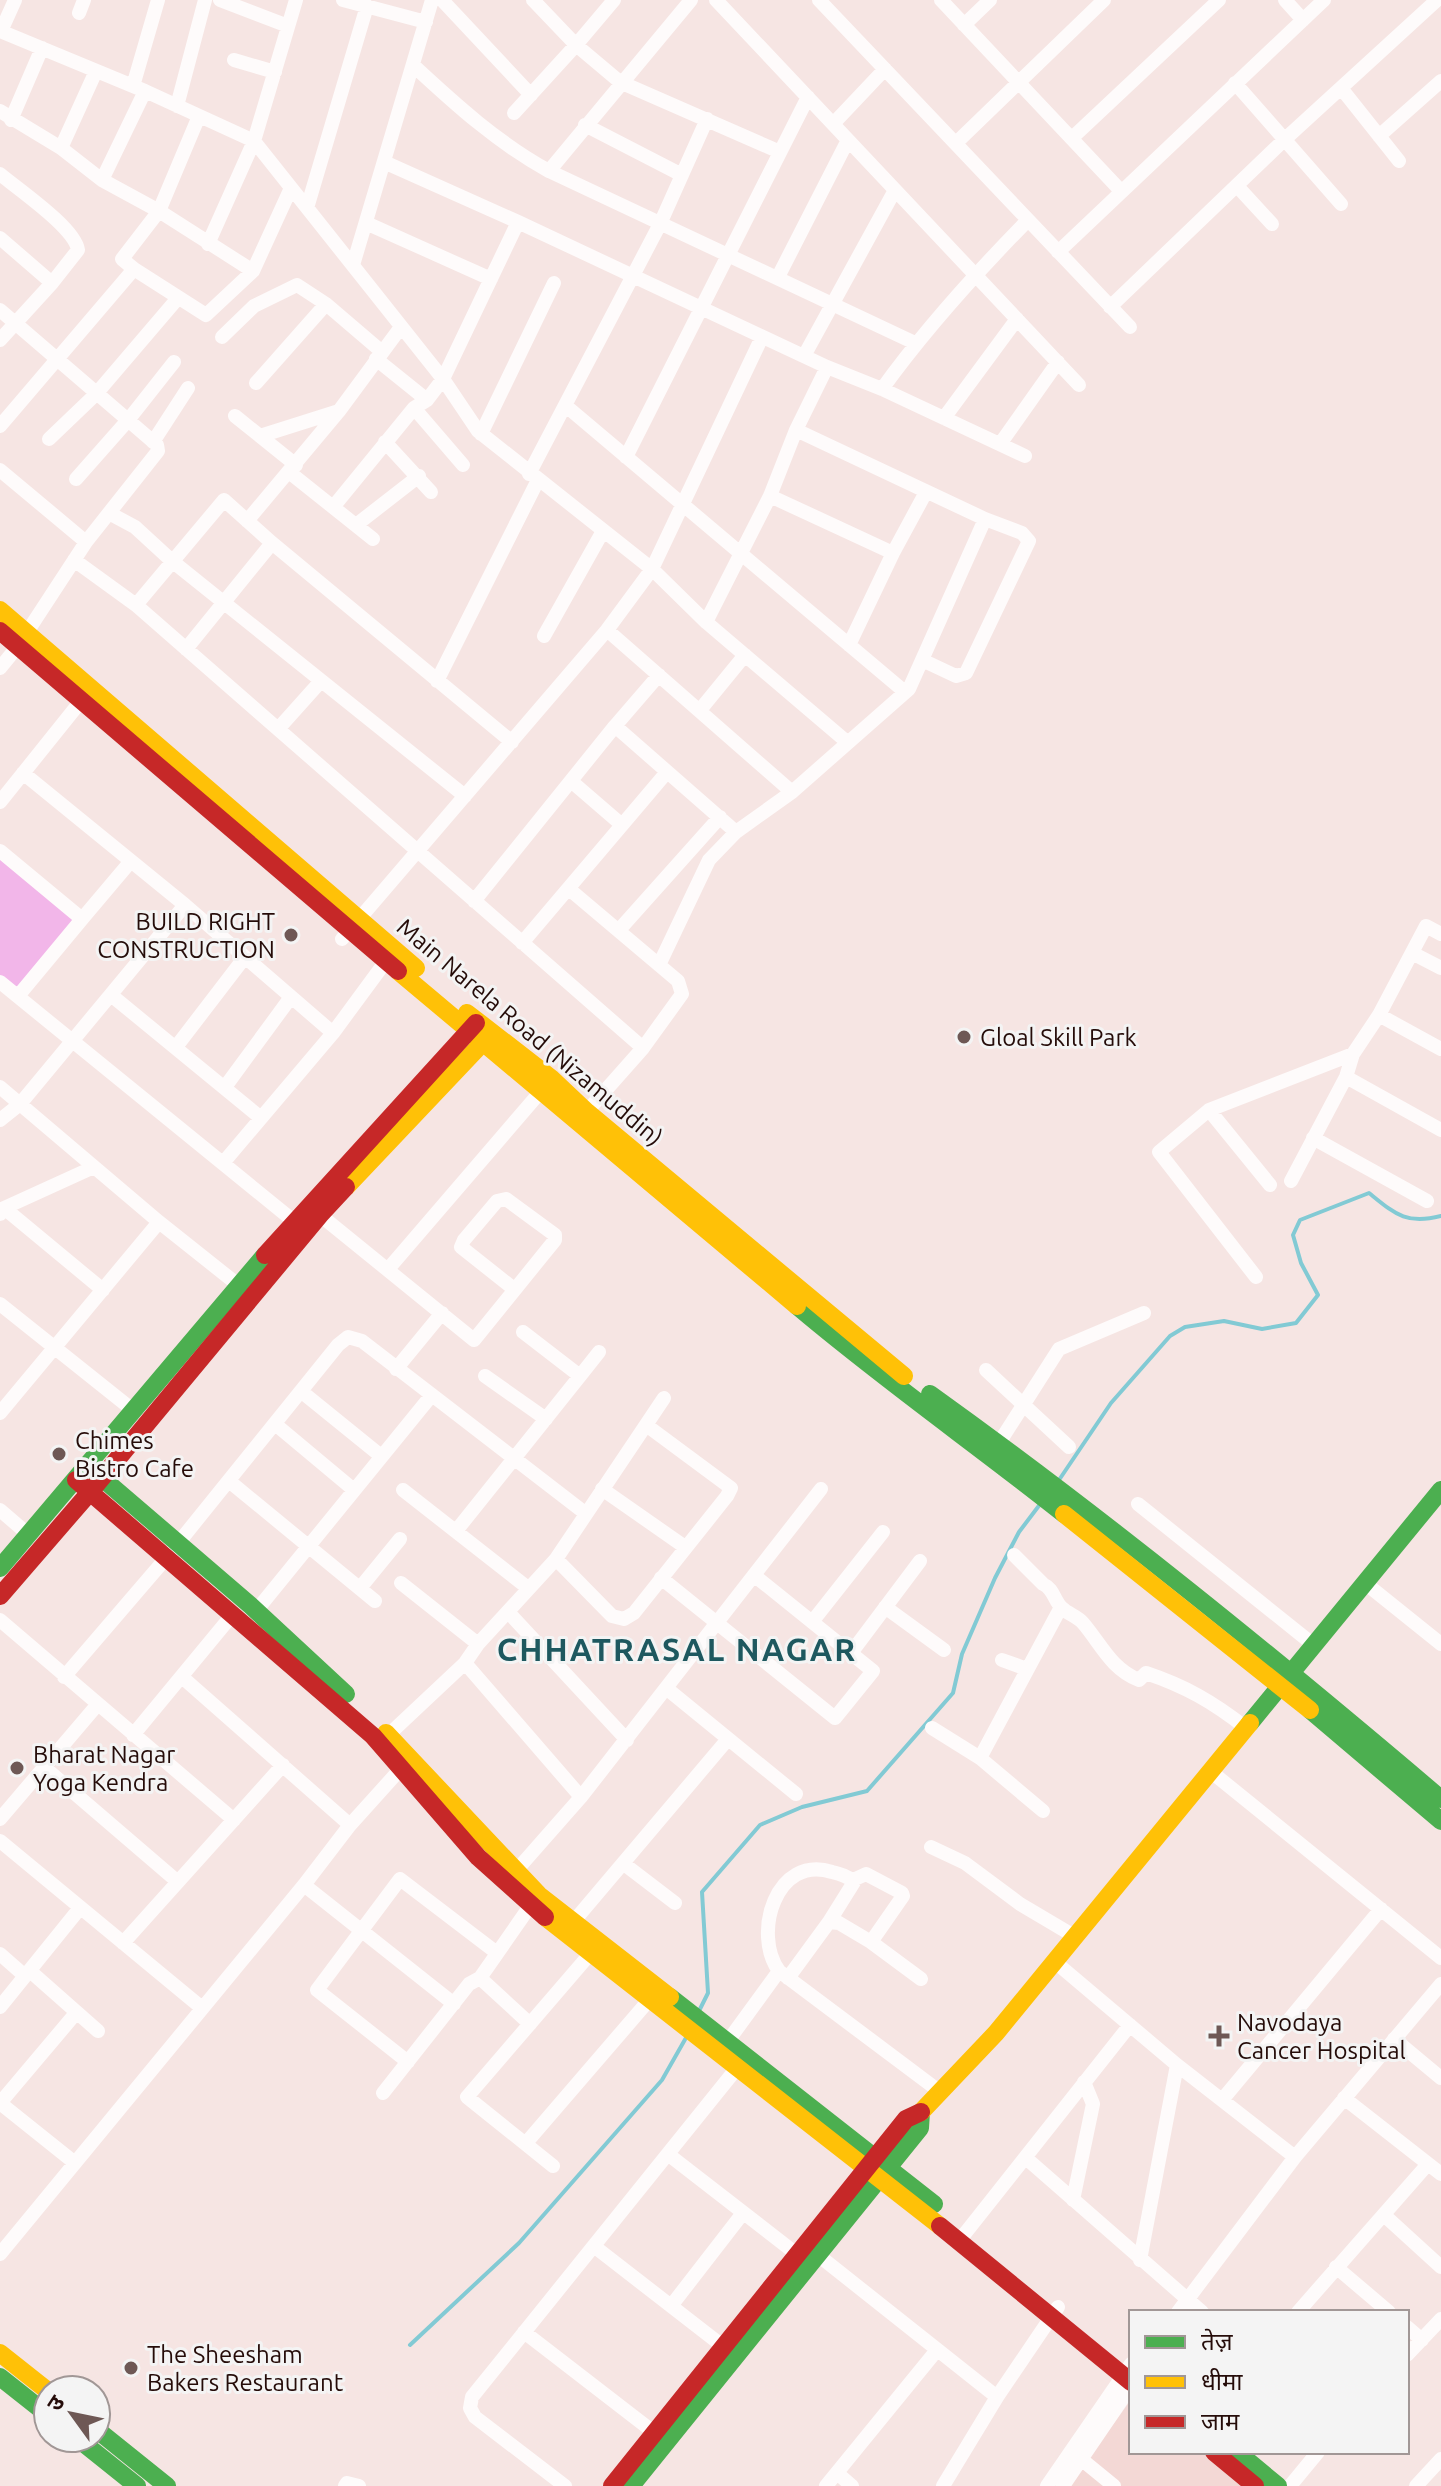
<svg xmlns="http://www.w3.org/2000/svg" width="1441" height="2486" font-family="Ubuntu,'Noto Sans Devanagari',sans-serif">
  <rect width="100%" height="100%" fill="#f6e5e3"/>
  <!-- built -->
  <path fill="#f3d8d5" d="M 1131,2400 L 1131,2452 L 1211,2452 L 1250,2486 L 1068,2486 Z"/>
  <!-- green -->
  <path fill="#f2b6e9" d="M 0,857 L 75,919 L 17,990 L 0,977 Z"/>
  <g fill="none" stroke-linecap="round" stroke-linejoin="round">
    <!-- stream -->
    <path stroke="#82cad4" stroke-width="4" d="M 1059,1480 L 1111,1403 L 1170,1336 L 1185,1327 L 1224,1321 L 1262,1329 L 1296,1323 L 1318,1295 L 1301,1263 L 1293,1235 L 1300,1220 L 1369,1193 C 1395,1214 1406,1225 1441,1216
      M 698,2013 L 708,1993 L 702,1892 L 760,1825 L 802,1807 L 867,1791 L 953,1693 L 962,1654 L 995,1578 L 1019,1532 L 1041,1503
      M 410,2345 L 519,2243 L 662,2080 L 687,2036"/>
    <!-- street -->
    <path stroke="#fefbfb" stroke-width="14" d="M 220,0 L 288,26
      M 343,0 L 426,22
      M 442,0 L 531,95
      M 533,0 L 576,45 L 620,82 L 780,152
      M 691,0 L 549,171 L 915,343
      M 716,0 L 1079,385
      M 819,0 L 1130,327
      M 941,0 L 1121,191
      M 1285,0 L 1303,20
      M 79,13 L 84,0
      M 964,25 L 990,0
      M 0,31 L 145,91 L 254,141 L 443,379 L 478,431 L 652,569 L 706,622 L 847,742
      M 1,31 L 15,0
      M 234,60 L 275,72
      M 414,66 C 456,105 498,143 549,171
      M 1235,83 L 1341,204
      M 133,86 L 158,0
      M 1341,88 L 1399,161
      M 177,106 L 205,0
      M 0,111 L 61,148 L 102,180 L 159,211 L 253,271
      M 514,113 L 576,45 L 614,0
      M 199,116 L 159,211 L 122,259 L 134,269 L 206,315 L 253,271 L 291,188
      M 11,120 L 42,48
      M 833,124 L 885,69
      M 585,125 L 682,175
      M 1379,136 L 1441,81
      M 1072,138 L 1219,0
      M 956,143 L 1104,0
      M 61,148 L 96,71
      M 384,162 L 518,222 L 827,367 L 882,389 L 1025,456
      M 0,174 C 19,190 75,228 78,250 L 52,283 L 0,340
      M 102,180 L 145,91
      M 1237,186 L 1272,224
      M 307,208 L 367,6
      M 366,223 L 491,279
      M 0,238 L 52,283
      M 208,244 L 254,141 L 296,0
      M 1058,252 L 1324,0
      M 353,265 L 432,0
      M 778,277 L 848,140
      M 1110,307 L 1284,140 L 1437,0
      M 0,310 L 157,445 L 158,451 L 86,542 L 18,646 L 0,668
      M 222,337 L 254,306 L 297,285 L 326,304 L 381,351
      M 804,356 L 895,190
      M 376,359 L 427,400
      M 256,383 L 326,304
      M 882,389 C 926,328 976,273 1028,220
      M 566,406 L 905,692
      M 414,408 L 463,465
      M 235,416 L 296,465
      M 944,418 L 1017,319
      M 0,426 L 134,269
      M 796,430 L 985,519 L 1022,533 L 1029,541 L 966,673 L 956,676 L 922,660
      M 481,434 L 554,283
      M 260,436 L 339,411
      M 49,439 L 96,394 L 178,298
      M 153,442 L 188,388
      M 385,442 L 431,492
      M 1000,444 L 1058,362
      M 626,457 L 808,97
      M 0,470 L 86,542
      M 289,472 L 373,539
      M 529,474 L 660,224 L 707,119
      M 76,479 L 129,419 L 174,362
      M 770,496 L 893,553
      M 334,506 L 414,408 L 427,400 L 443,379 L 518,222
      M 109,513 L 135,527 L 172,561 L 465,796
      M 247,521 L 339,411 L 401,327
      M 356,525 L 419,476
      M 74,560 L 136,605
      M 706,622 L 770,496 L 796,430 L 827,367
      M 607,630 L 792,792
      M 544,636 L 603,531
      M 849,645 L 893,553 L 926,492
      M 186,649 L 272,543
      M 437,681 L 538,480
      M 700,710 L 745,655
      M 615,726 L 736,832
      M 278,729 L 321,681
      M 512,742 L 272,543 L 224,500 L 136,605 L 643,1048
      M 23,773 L 185,905 L 333,1033
      M 571,781 L 622,825
      M 0,802 L 81,701
      M 0,851 L 82,919 L 18,996
      M 569,889 L 678,981 L 682,994 L 643,1048 L 581,1118
      M 474,901 L 615,726 L 659,675
      M 82,919 L 131,861
      M 619,930 L 720,817
      M 342,939 L 607,630 L 652,569 L 762,337
      M 522,943 L 667,772
      M 1412,953 L 1441,968
      M 659,965 L 709,860 L 736,832 L 792,792 L 909,689 L 985,519
      M 0,982 L 301,1227
      M 111,995 L 261,1118
      M 1379,1015 L 1441,1049
      M 176,1047 L 245,957
      M 1346,1077 L 1441,1130
      M 0,1087 L 159,1222 L 247,1292
      M 225,1087 L 291,997
      M 1209,1110 L 1270,1185
      M 0,1120 L 20,1104 L 185,905
      M 1313,1138 L 1427,1201
      M 223,1163 L 333,1033 L 386,961
      M 1291,1181 L 1346,1077 L 1353,1054 L 1379,1015 L 1426,926 L 1441,934
      M 4,1208 L 103,1290
      M 0,1214 L 4,1208 L 94,1167
      M 320,1215 L 474,1340 L 555,1240 L 555,1235 L 506,1199 L 497,1201 L 464,1240 L 461,1247 L 514,1289
      M 389,1268 L 542,1090
      M 1256,1277 L 1159,1152 L 1209,1110 L 1353,1054
      M 0,1304 L 134,1411
      M 396,1369 L 442,1313
      M 986,1370 L 1069,1447
      M 485,1376 L 546,1419
      M 580,1376 L 599,1352
      M 302,1392 L 381,1456
      M 0,1413 L 159,1222
      M 275,1424 L 354,1490
      M 999,1443 L 1059,1349 L 1144,1313
      M 229,1481 L 375,1601
      M 602,1489 L 685,1547
      M 403,1490 L 528,1588
      M 1138,1504 L 1315,1646
      M 0,1510 L 29,1535
      M 456,1531 L 580,1376 L 523,1332
      M 1014,1555 L 1043,1584 C 1054,1589 1054,1601 1062,1608 C 1068,1614 1077,1616 1083,1623 C 1101,1644 1111,1669 1139,1680 L 1146,1673 C 1185,1686 1213,1702 1246,1728
      M 556,1559 L 612,1616 L 624,1619 L 634,1613 L 727,1496 L 731,1488 L 646,1425
      M 661,1578 L 835,1718 L 873,1671 L 755,1576
      M 401,1583 L 478,1644
      M 1365,1583 L 1441,1644
      M 360,1588 L 400,1539
      M 885,1607 L 944,1650
      M 256,1611 L 431,1396
      M 509,1613 L 627,1740
      M 0,1620 L 234,1820
      M 812,1622 L 883,1532
      M 851,1653 L 920,1561
      M 1002,1660 L 1027,1669
      M 465,1663 L 581,1797
      M 64,1677 L 167,1557 L 338,1345 L 348,1337 L 362,1341 L 585,1513
      M 182,1677 L 350,1825
      M 666,1688 L 796,1794
      M 932,1728 L 980,1758 L 1043,1811
      M 133,1735 L 233,1614
      M 383,1740 L 465,1663 L 478,1644 L 556,1559 L 664,1398
      M 980,1758 L 1061,1607
      M 44,1767 L 178,1882
      M 1209,1770 L 1441,1958
      M 0,1819 L 98,1704
      M 0,1841 L 202,2008
      M 931,1847 L 965,1863 L 1020,1904 L 1074,1936
      M 624,1864 L 675,1903
      M 515,1872 L 581,1797 L 821,1489
      M 853,1880 L 866,1874 L 902,1893 L 903,1896 L 871,1942 L 921,1979
      M 304,1885 L 454,2004
      M 829,1922 L 854,1882 C 848,1876 840,1874 832,1872 C 776,1854 752,1934 779,1971 L 939,2091
      M 569,1927 L 728,1739
      M 123,1943 L 283,1765
      M 0,1954 L 25,1976
      M 1054,1961 L 1177,2065 L 1295,2157
      M 30,1971 L 98,2031
      M 480,1978 L 530,2024
      M 788,1978 L 829,1922 L 839,1923 L 871,1942
      M 0,2007 L 80,1908
      M 1394,2039 L 1441,2078
      M 728,2041 L 779,1971
      M 408,2062 L 317,1990 L 400,1879 L 497,1953
      M 383,2093 L 469,1984 L 480,1978 L 535,1899
      M 1344,2098 L 1441,2174
      M 1222,2100 L 1381,1909
      M 0,2103 L 76,2013
      M 0,2103 L 75,2163
      M 526,2143 L 650,1999
      M 669,2155 L 803,2259
      M 1027,2159 L 1202,2312
      M 553,2166 L 467,2097 L 590,1954
      M 1073,2200 L 1093,2104 L 1084,2082
      M 1384,2215 L 1441,2267
      M 959,2241 L 1130,2025
      M 595,2247 L 729,2351
      M 0,2254 L 304,1885 L 350,1825 L 405,1764
      M 818,2255 L 997,2397
      M 1140,2260 L 1177,2065
      M 1336,2267 L 1389,2312
      M 671,2306 L 743,2213
      M 1178,2312 L 1295,2157 L 1441,1984
      M 1298,2312 L 1428,2164
      M 1407,2327 L 1422,2340
      M 524,2332 L 660,2437
      M 1407,2355 L 1441,2319
      M 1081,2459 L 1114,2486
      M 837,2473 L 852,2486
      M 345,2486 L 347,2483 L 359,2486
      M 565,2486 L 475,2417 L 470,2408 L 472,2397 L 741,2063
      M 826,2486 L 937,2350
      M 943,2486 L 997,2397 L 1058,2307
      M 1047,2486 L 1131,2364
      M 1063,2486 L 1131,2386
      M 1290,2486 L 1318,2452
      M 1416,2486 L 1441,2459"/>
    <!-- fast -->
    <path stroke="#4caf50" stroke-width="18" d="M 797,1306 C 883,1379 976,1444 1064,1514
      M 930,1394 C 1107,1521 1275,1658 1441,1799
      M 88,1466 L 250,1605 L 346,1694
      M 0,1568 L 265,1255
      M 1310,1710 L 1441,1821
      M 1250,1723 L 1441,1490
      M 670,1997 L 934,2204
      M 0,2377 L 48,2415
      M 96,2429 L 167,2486
      M 77,2438 L 137,2486
      M 1237,2452 L 1278,2486
      M 631,2486 L 920,2128 L 921,2112"/>
    <!-- slow -->
    <path stroke="#ffc107" stroke-width="18" d="M 0,610 L 416,968
      M 398,971 L 797,1306
      M 467,1013 L 551,1078 L 587,1112 L 904,1376
      M 346,1187 L 489,1036
      M 1064,1514 L 1310,1710
      M 386,1733 L 539,1895 L 670,1997
      M 545,1917 L 940,2226
      M 921,2112 L 996,2033 L 1250,1723
      M 0,2353 L 48,2391"/>
    <!-- jam -->
    <path stroke="#c62828" stroke-width="18" d="M 0,631 L 398,971
      M 265,1255 L 476,1023
      M 76,1480 L 373,1736 L 478,1857 L 545,1917
      M 0,1596 L 90,1492 L 320,1215 L 346,1187
      M 940,2226 L 1131,2382
      M 1214,2452 L 1255,2486
      M 612,2486 L 906,2119 L 921,2112"/>
  </g>
  <!-- markers -->
  <g fill="#6e5855" stroke="#f4f4f4" stroke-width="3">
    <circle cx="291" cy="935" r="8"/>
    <circle cx="964" cy="1037" r="8"/>
    <circle cx="59" cy="1454" r="8"/>
    <circle cx="17" cy="1768" r="8"/>
    <path d="M1215 2024h8v8h8v8h-8v8h-8v-8h-8v-8h8z"/>
    <circle cx="131" cy="2368" r="8"/>
  </g>
  <g text-anchor="middle" dominant-baseline="central" stroke-width="6" stroke-linejoin="round" paint-order="stroke">
    <!-- poi labels -->
    <g font-size="24" fill="#250c09" stroke="#f4f4f4" text-anchor="start">
      <text x="275" y="921" text-anchor="end">BUILD RIGHT<tspan x="275" dy="28">CONSTRUCTION</tspan></text>
      <text x="980" y="1037">Gloal Skill Park</text>
      <text x="75" y="1440">Chimes<tspan x="75" dy="28">Bistro Cafe</tspan></text>
      <text x="33" y="1754">Bharat Nagar<tspan x="33" dy="28">Yoga Kendra</tspan></text>
      <text x="1237" y="2022">Navodaya<tspan x="1237" dy="28">Cancer Hospital</tspan></text>
      <text x="147" y="2354">The Sheesham<tspan x="147" dy="28">Bakers Restaurant</tspan></text>
    </g>
    <!-- street labels -->
    <g font-size="24" fill="#250c09" stroke="#f4f4f4">
      <text transform="translate(530 1032) rotate(40)">Main Narela Road (Nizamuddin)</text>
    </g>
    <!-- district labels -->
    <g font-size="32" font-weight="bold" letter-spacing="2" fill="#1e585f" stroke="#f4f4f4">
      <text x="677" y="1649">CHHATRASAL NAGAR</text>
    </g>
  </g>
  <!-- legend -->
  <rect x="1129" y="2310" width="280" height="144" fill="#f4f4f4" stroke="#a19796" stroke-width="2"/>
  <rect x="1145" y="2336" width="40" height="12" fill="#4caf50" stroke="#a19796" stroke-width="2"/>
  <text x="1201" y="2350" font-size="24" fill="#250c09">तेज़</text>
  <rect x="1145" y="2376" width="40" height="12" fill="#ffc107" stroke="#a19796" stroke-width="2"/>
  <text x="1201" y="2390" font-size="24" fill="#250c09">धीमा</text>
  <rect x="1145" y="2416" width="40" height="12" fill="#c62828" stroke="#a19796" stroke-width="2"/>
  <text x="1201" y="2430" font-size="24" fill="#250c09">जाम</text>
  <!-- north arrow -->
  <g transform="translate(72 2414) rotate(303)"><circle r="38" fill="#f4f4f4" stroke="#a19796" stroke-width="2"/>
  <path d="M0-6L14 30L0 20L-14 30Z" fill="#6e5855"/>
  <text y="-12" font-size="22" font-weight="bold" text-anchor="middle" fill="#250c09">उ</text>
  </g>
</svg>
